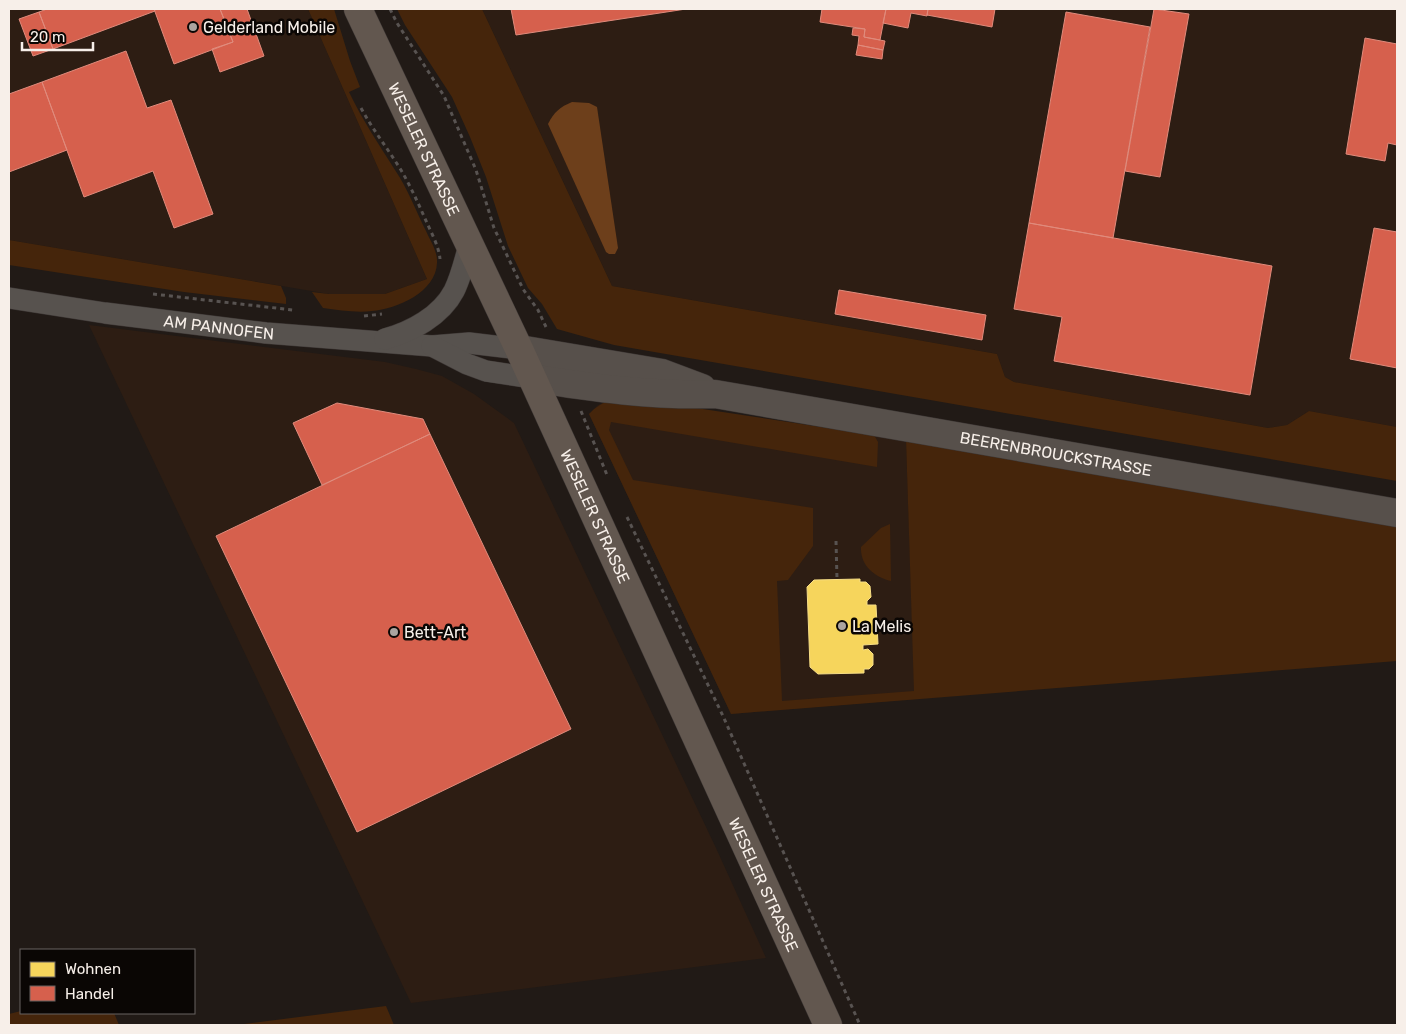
<svg xmlns="http://www.w3.org/2000/svg" width="1406" height="1034" font-family="Rubik,sans-serif">
  <rect width="100%" height="100%" fill="#211a16"/>
  <!-- built -->
  <path fill="#2d1d13" d="M 9,9 L 308,9 L 427,279 L 385,294 L 329,294 L 9,240 Z
    M 482,9 L 1397,9 L 1397,427 L 1309,411 L 1287,425 L 1268,428 L 1014,382 L 1005,377 L 997,354 L 612,286 Z
    M 89,325 L 385,362 L 416,369 L 442,376 L 474,394 L 514,423 L 716,848 L 766,958 L 411,1003 Z
    M 612,399 L 906,440 L 915,699 L 731,714 L 589,414 L 598,405 Z"/>
  <!-- green -->
  <path fill="#45250b" d="M 308,9 L 334,9 L 350,61 L 360,87 L 349,92 C 363,121 378,143 395,170 C 408,189 416,211 426,231 C 430,240 438,252 437,263 C 436,292 397,309 372,311 C 356,313 339,310 323,308 L 312,292 L 329,294 L 385,294 L 427,279 Z
    M 397,9 L 482,9 L 612,286 L 997,354 L 1005,377 L 1014,382 L 1268,428 L 1287,425 L 1309,411 L 1397,427 L 1397,481 L 614,345 L 557,329 L 542,304 L 528,288 L 508,246 L 486,177 L 470,137 L 452,97 L 405,25 Z
    M 9,240 L 281,286 L 286,298 L 286,304 L 184,292 L 9,265 Z
    M 630,398 L 874,435 L 878,442 L 877,467 L 611,422 L 609,430 L 633,480 L 813,508 L 813,546 L 788,580 L 777,581 L 782,701 L 914,691 L 906,440 L 1397,526 L 1397,661 L 731,714 L 589,414 C 602,401 611,399 630,398 Z
    M 890,524 L 891,581 C 874,577 860,565 861,547 L 881,528 Z
    M 386,1006 L 394,1025 L 236,1025 Z
    M 21,1011 L 21,1013 L 114,1013 L 119,1025 L 9,1025 L 9,1014 Z"/>
  <!-- water -->
  <path fill="#6d3f1b" d="M 572,102 L 589,103 L 597,107 L 618,248 L 615,254 L 609,254 L 606,252 L 548,124 C 554,112 560,107 572,102 Z"/>
  <!-- homes -->
  <path fill="#f6d55c" stroke="#f6dd86" d="M 860,579 L 860,582 L 866,582 L 870,586 L 871,597 L 867,601 L 867,605 L 876,605 L 878,644 L 863,645 L 863,650 L 868,649 L 873,654 L 873,665 L 869,669 L 864,669 L 864,673 L 818,674 L 810,667 L 807,587 L 814,580 Z"/>
  <!-- shops -->
  <path fill="#d6604d" stroke="#e08b7c" d="M 47,9 L 154,9 L 155,11 L 53,49 L 39,12 Z
    M 154,9 L 220,9 L 233,42 L 174,64 Z
    M 220,9 L 247,9 L 264,56 L 220,72 L 212,49 L 233,42 Z
    M 511,9 L 686,9 L 516,35 Z
    M 822,9 L 886,9 L 880,40 L 864,37 L 865,29 L 820,22 Z
    M 885,9 L 928,9 L 927,16 L 911,13 L 908,28 L 883,23 L 886,9 Z
    M 928,9 L 995,9 L 992,27 L 927,15 Z
    M 1154,9 L 1189,14 L 1160,177 L 1125,171 Z
    M 39,12 L 53,49 L 33,56 L 19,19 Z
    M 1066,12 L 1150,27 L 1113,238 L 1029,223 Z
    M 853,28 L 865,29 L 864,37 L 885,41 L 883,50 L 858,45 L 859,36 L 852,35 Z
    M 1365,38 L 1397,44 L 1397,145 L 1388,143 L 1385,161 L 1346,154 Z
    M 858,45 L 883,50 L 882,59 L 856,55 Z
    M 126,51 L 147,108 L 171,100 L 213,214 L 174,228 L 153,171 L 84,197 L 42,82 Z
    M 42,82 L 67,150 L 9,172 L 9,94 Z
    M 1029,223 L 1272,266 L 1250,395 L 1054,361 L 1062,317 L 1014,309 Z
    M 1374,228 L 1397,232 L 1397,368 L 1350,359 Z
    M 839,290 L 986,315 L 982,340 L 835,314 Z
    M 337,403 L 423,419 L 430,434 L 322,485 L 293,423 Z
    M 430,434 L 571,729 L 357,832 L 216,536 Z"/>
  <g fill="none" stroke-linecap="round" stroke-linejoin="round">
    <defs>
      <g id="street">
        <path id="s1" d="M 9,298 L 105,313 L 266,333 L 432,346 L 469,343 L 519,349"/>
        <path d="M 385,339 C 411,332 441,316 454,291 C 461,277 465,260 469,245"/>
        <path d="M 432,346 L 467,364 L 486,371 L 532,378"/>
      </g>
      <g id="secondary">
        <path d="M 519,349 L 662,373 L 702,388"/>
        <path id="s2" d="M 532,378 C 593,388 654,396 715,394 L 1397,513"/>
      </g>
      <g id="primary">
        <path id="s3" d="M 358,9 L 519,349 L 828,1025"/>
      </g>
    </defs>
    <!-- street casing -->
    <use href="#street" stroke="#3d3735" stroke-width="22"/>
    <!-- secondary casing -->
    <use href="#secondary" stroke="#3d3735" stroke-width="29"/>
    <!-- primary casing -->
    <use href="#primary" stroke="#3d3735" stroke-width="29"/>
    <!-- path -->
    <path stroke="#585351" stroke-width="3" stroke-dasharray="4 4" stroke-linecap="butt" d="M 390,9 L 397,23 L 444,96 L 476,170 L 494,228 L 523,289 L 538,310 L 546,327
      M 361,108 C 373,130 388,149 401,170 C 411,187 419,205 427,223 C 432,234 439,247 440,259
      M 153,294 L 293,310
      M 364,316 L 382,314
      M 581,411 L 607,475
      M 627,517 L 723,716 L 860,1025
      M 836,541 L 837,579"/>
    <!-- street -->
    <use href="#street" stroke="#57524e" stroke-width="21"/>
    <!-- secondary -->
    <use href="#secondary" stroke="#57504b" stroke-width="28"/>
    <!-- primary -->
    <use href="#primary" stroke="#62574f" stroke-width="28"/>
  </g>
  <!-- markers -->
  <g fill="#aca49f" stroke="#0a0604" stroke-width="2">
    <circle cx="193" cy="27" r="5"/>
    <circle cx="842" cy="626" r="5"/>
    <circle cx="394" cy="632" r="5"/>
  </g>
  <g text-anchor="middle" dominant-baseline="central" stroke-width="5" stroke-linejoin="round" paint-order="stroke">
    <!-- poi labels -->
    <g font-size="16" fill="#f7efe9" stroke="#0a0604" text-anchor="start">
      <text x="203" y="27">Gelderland Mobile</text>
      <text x="852" y="626">La Melis</text>
      <text x="404" y="632">Bett-Art</text>
    </g>
    <!-- street labels -->
    <g font-size="16" fill="#f7efe9" stroke="#0a0604">
      <text stroke="none"><textPath href="#s3" startOffset="155">WESELER STRASSE</textPath></text>
      <text stroke="none"><textPath href="#s1" startOffset="212">AM PANNOFEN</textPath></text>
      <text stroke="none"><textPath href="#s2" startOffset="530">BEERENBROUCKSTRASSE</textPath></text>
      <text stroke="none"><textPath href="#s3" startOffset="560">WESELER STRASSE</textPath></text>
      <text stroke="none"><textPath href="#s3" startOffset="965">WESELER STRASSE</textPath></text>
    </g>
  </g>
  <!-- border -->
  <rect width="1406" height="1034" fill="none" stroke="#f7efe9" stroke-width="20"/>
  <!-- legend -->
  <rect x="20" y="949" width="175" height="65" fill="#0a0604" stroke="#696360"/>
  <rect x="30" y="962" width="25" height="15" fill="#f6d55c" stroke="#696360"/>
  <text x="65" y="974" font-size="15" fill="#f7efe9">Wohnen</text>
  <rect x="30" y="986" width="25" height="15" fill="#d6604d" stroke="#696360"/>
  <text x="65" y="999" font-size="15" fill="#f7efe9">Handel</text>
  <!-- scale -->
  <path d="M22 42v8h71v-8" fill="none" stroke="#f7efe9" stroke-width="2.5"/>
  <text x="30" y="42" font-size="15" fill="#f7efe9" stroke="#0a0604" stroke-width="4" paint-order="stroke">20 m</text>
</svg>
